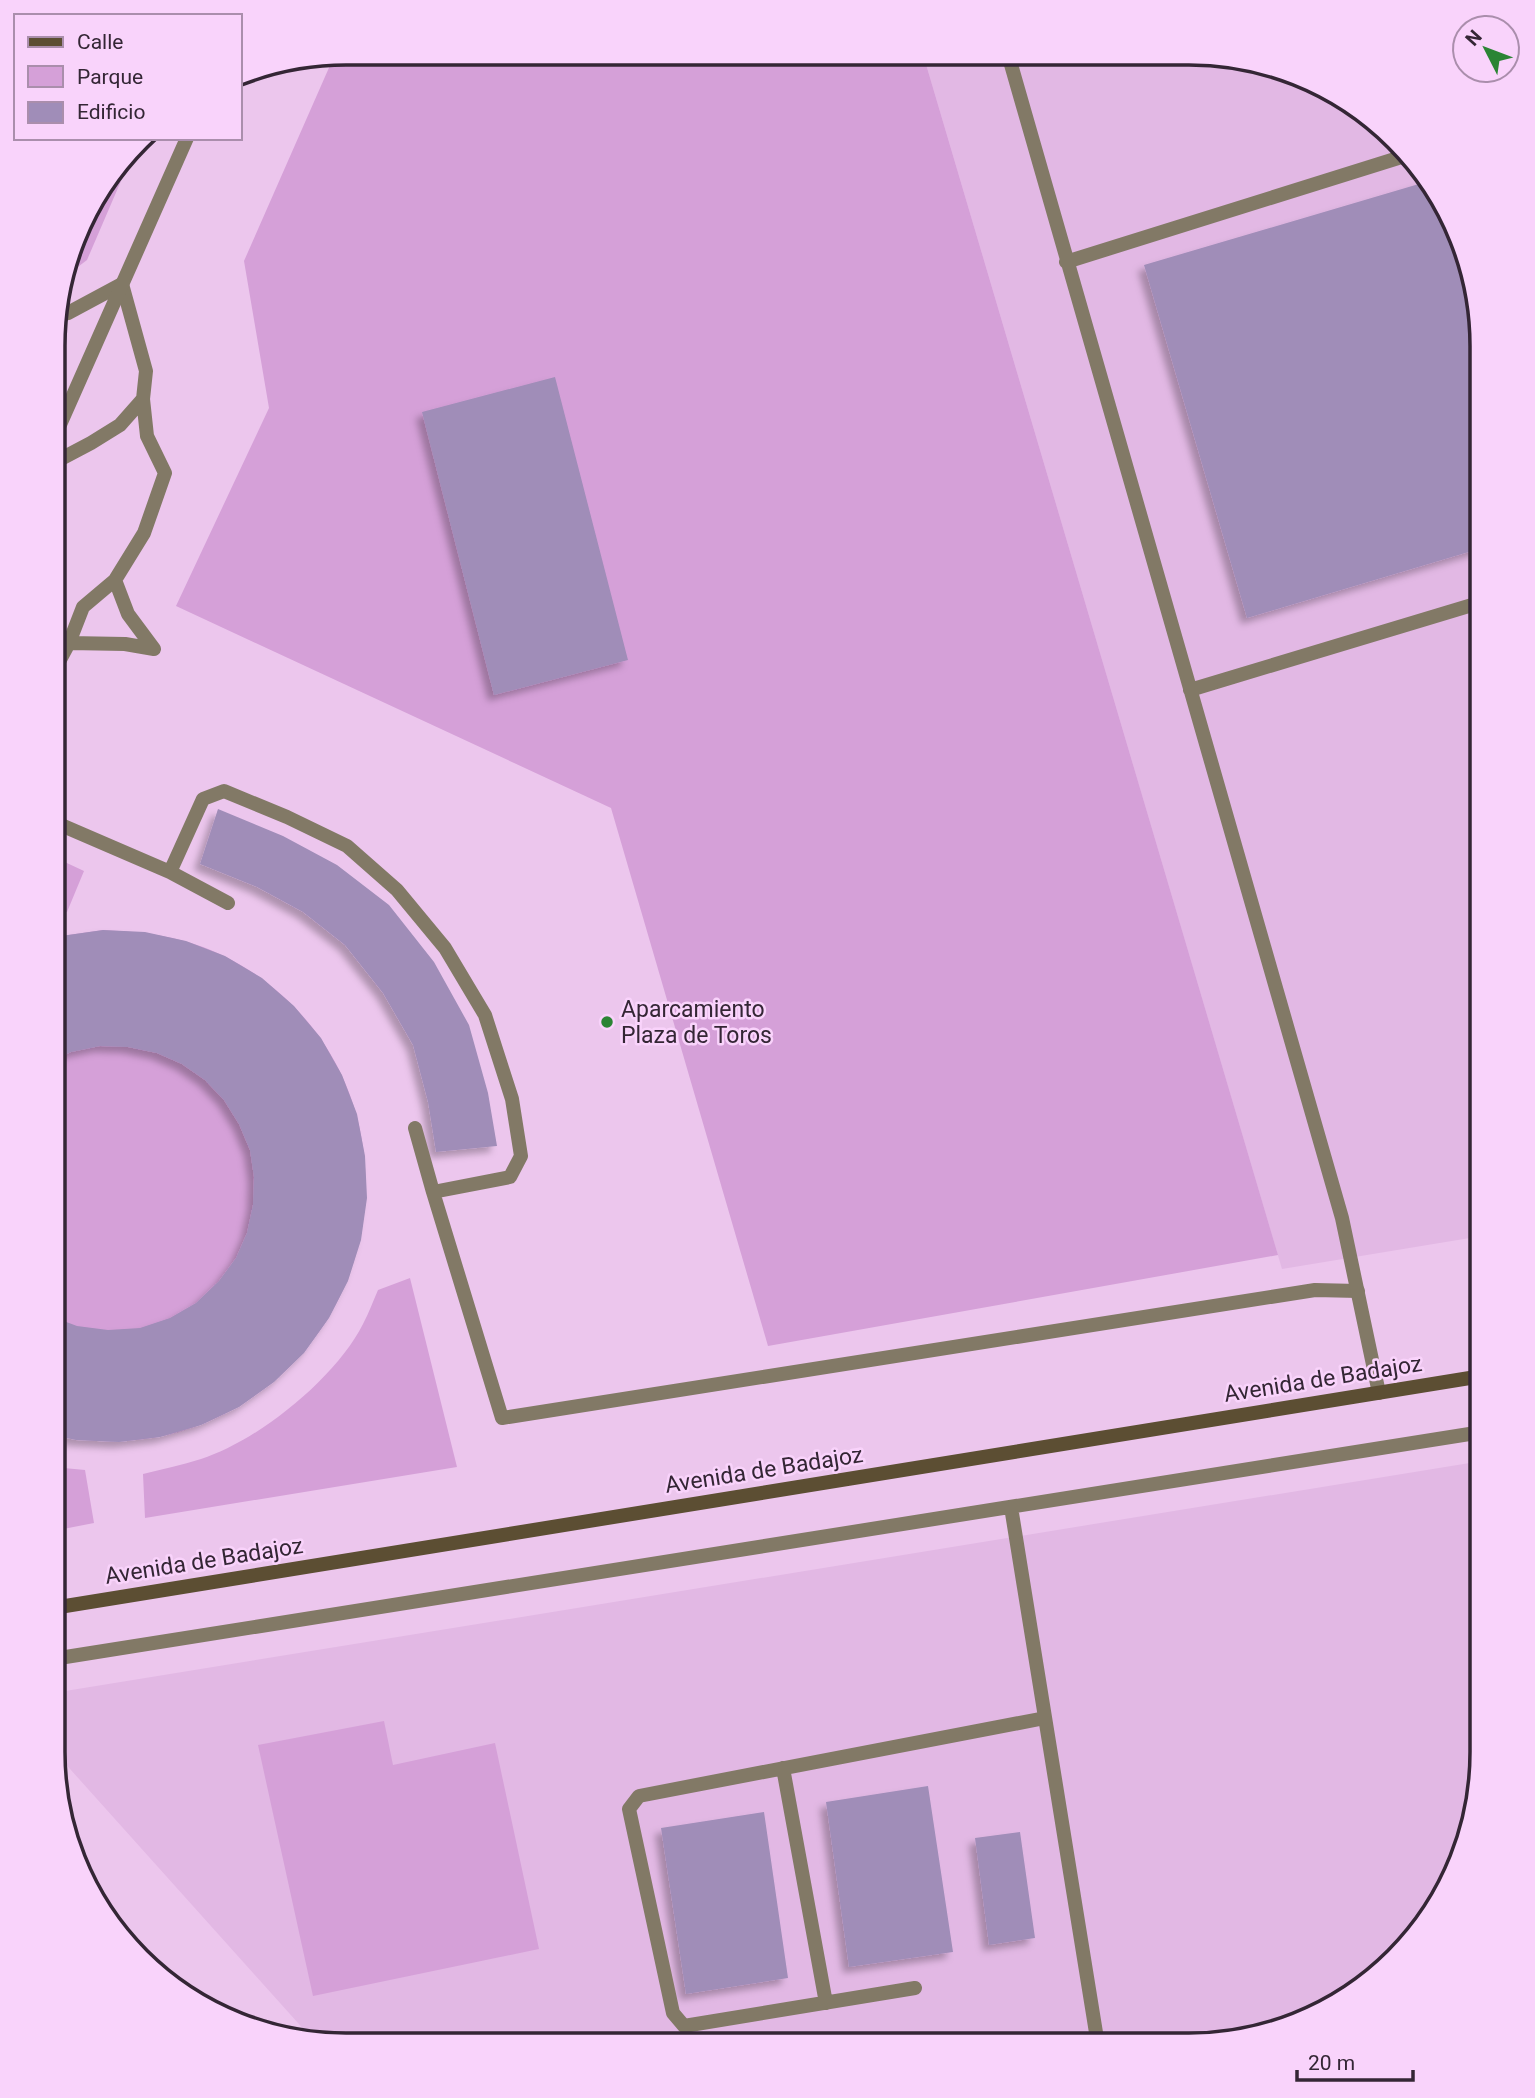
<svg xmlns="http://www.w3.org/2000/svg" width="1535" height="2098" font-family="Roboto,sans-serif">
  <defs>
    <filter id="shadow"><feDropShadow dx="-6" dy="6" stdDeviation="3.5" flood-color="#0004"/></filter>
  </defs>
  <rect width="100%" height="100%" fill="#ecc6ed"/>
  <!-- built -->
  <path fill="#e2b8e4" d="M 923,54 L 1228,55 L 1352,102 L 1410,153 L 1452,216 L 1482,345 L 1482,1236 L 1282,1269 Z
    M 1482,1461 L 1482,1772 L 1467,1847 L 1433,1915 L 1383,1972 L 1319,2015 L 1190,2045 L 316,2043 L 53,1750 L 53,1693 Z"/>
  <!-- green -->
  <path fill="#d5a0d8" d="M 346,53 L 923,54 L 1278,1255 L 768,1346 L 611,808 L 176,606 L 269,408 L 244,261 L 335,54 Z
    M 136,146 L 87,260 L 66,276 L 92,200 Z
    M 54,857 L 84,871 L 67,912 L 54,912 Z
    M 103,930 C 146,932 187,937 226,957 C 417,1055 410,1324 218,1417 C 167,1442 109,1447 53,1435 L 54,937 Z
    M 410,1278 L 457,1467 L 145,1518 L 143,1474 C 162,1469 182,1465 201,1459 C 258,1441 336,1378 363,1324 C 369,1313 373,1301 378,1290 Z
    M 53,1467 L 85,1470 L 94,1523 L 53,1531 Z
    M 384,1721 L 393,1765 L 495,1743 L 539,1949 L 313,1996 L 258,1745 Z"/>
  <!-- building -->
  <path fill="#a08db8" filter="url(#shadow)" d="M 1429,181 L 1452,216 L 1482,345 L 1482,548 L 1247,618 L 1144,265 Z
    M 555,377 L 628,660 L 494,695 L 422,412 Z
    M 218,809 L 283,836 L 337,865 L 389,905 L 434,962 L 469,1025 L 488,1093 L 497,1146 L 436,1152 L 428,1102 L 413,1045 L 383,993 L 345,945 L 303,912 L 257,887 L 200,864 Z
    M 103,930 L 145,932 L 186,941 L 225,956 L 262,978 L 294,1006 L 321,1038 L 342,1075 L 357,1114 L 365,1156 L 367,1198 L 361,1240 L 348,1281 L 329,1318 L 304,1353 L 274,1382 L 239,1407 L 201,1425 L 160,1437 L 119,1442 L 76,1440 L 53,1435 L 53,1317 L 77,1326 L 108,1330 L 140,1328 L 170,1318 L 196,1303 L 219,1281 L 236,1258 L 247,1233 L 253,1205 L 254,1177 L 250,1150 L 239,1124 L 224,1100 L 205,1080 L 182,1064 L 157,1053 L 128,1047 L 100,1046 L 71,1052 L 54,1060 L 54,937 Z
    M 928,1786 L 953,1952 L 849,1967 L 826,1802 Z
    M 764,1812 L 788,1978 L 686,1994 L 661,1828 Z
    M 1020,1832 L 1035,1938 L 989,1945 L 975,1838 Z"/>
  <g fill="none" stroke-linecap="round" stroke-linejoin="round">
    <!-- service -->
    <path stroke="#827966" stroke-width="14" d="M 55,462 L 91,443 L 120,425 L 143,399 L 146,371 L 122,284
      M 115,580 L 128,614 L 154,649
      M 69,643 L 125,644 L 154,649
      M 54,671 L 69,643 L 83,607 L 115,580 L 144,533 L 165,473 L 147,436 L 143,399
      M 54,822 L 170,872 L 228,903
      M 170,872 L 203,799 L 224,791 L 287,817 L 347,846 L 397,890 L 445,948 L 485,1015 L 512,1099 L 521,1156 L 510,1177 L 433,1192 L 502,1418 L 1315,1290 L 1358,1291
      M 415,1128 L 433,1192
      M 1011,1507 L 1098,2045
      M 53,1659 L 1482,1432
      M 783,1768 L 826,2003
      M 915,1988 L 684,2026 L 673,2013 L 629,1809 L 639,1796 L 1045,1718"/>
    <!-- minor -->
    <path stroke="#827966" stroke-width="14" d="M 1008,54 L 1342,1218 L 1379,1393
      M 1066,262 L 1411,154
      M 55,315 L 68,313 L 122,284
      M 1190,690 L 1482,602"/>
    <!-- tertiary -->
    <path stroke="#827966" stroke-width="14" d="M 55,436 L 187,138"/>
    <!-- secondary -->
    <path stroke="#5c4e33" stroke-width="14" d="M 53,1608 L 1482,1376"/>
  </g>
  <!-- markers -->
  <circle fill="#2b8434" stroke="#f9d3fb" stroke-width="2.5" cx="607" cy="1022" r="7"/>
  <g text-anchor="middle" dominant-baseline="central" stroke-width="5" stroke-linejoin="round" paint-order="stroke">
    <!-- poi labels -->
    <g font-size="23" fill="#342635" stroke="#f9d3fb" text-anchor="start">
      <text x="621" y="1009">Aparcamiento<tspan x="621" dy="26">Plaza de Toros</tspan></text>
    </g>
    <!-- street labels -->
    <g font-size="23" fill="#342635" stroke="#f9d3fb">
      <text transform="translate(1323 1379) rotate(-9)">Avenida de Badajoz</text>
      <text transform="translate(764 1470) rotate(-9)">Avenida de Badajoz</text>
      <text transform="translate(204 1561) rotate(-9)">Avenida de Badajoz</text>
    </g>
  </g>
  <!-- crop -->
  <path d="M0 0H1535V2098H0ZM346 65H1189A281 281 0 0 1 1470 346V1752A281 281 0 0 1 1189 2033H346A281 281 0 0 1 65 1752V346A281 281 0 0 1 346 65Z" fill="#f9d3fb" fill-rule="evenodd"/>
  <path fill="none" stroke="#342635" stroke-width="3.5" d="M346 65H1189A281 281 0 0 1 1470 346V1752A281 281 0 0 1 1189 2033H346A281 281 0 0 1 65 1752V346A281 281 0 0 1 346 65Z"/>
  <!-- legend -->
  <rect x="14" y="14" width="228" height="126" fill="#f9d3fb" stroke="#aa8eac" stroke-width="2"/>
  <rect x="28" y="37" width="35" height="10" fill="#5c4e33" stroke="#aa8eac" stroke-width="2"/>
  <text x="77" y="49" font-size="21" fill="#342635">Calle</text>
  <rect x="28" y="66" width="35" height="21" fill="#d5a0d8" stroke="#aa8eac" stroke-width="2"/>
  <text x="77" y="84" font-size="21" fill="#342635">Parque</text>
  <rect x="28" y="102" width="35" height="21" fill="#a08db8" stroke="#aa8eac" stroke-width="2"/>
  <text x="77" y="119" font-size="21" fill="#342635">Edificio</text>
  <!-- north arrow -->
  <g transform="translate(1486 49) rotate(312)"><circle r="33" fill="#f9d3fb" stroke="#aa8eac" stroke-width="2"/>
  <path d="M0-5L12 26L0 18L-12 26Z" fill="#2b8434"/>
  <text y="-10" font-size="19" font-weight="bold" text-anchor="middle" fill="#342635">N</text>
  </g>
  <!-- scale -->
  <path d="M1297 2070v10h116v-10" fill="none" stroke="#342635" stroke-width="3.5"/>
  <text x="1308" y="2070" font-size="21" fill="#342635" stroke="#f9d3fb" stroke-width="5" paint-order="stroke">20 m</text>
</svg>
